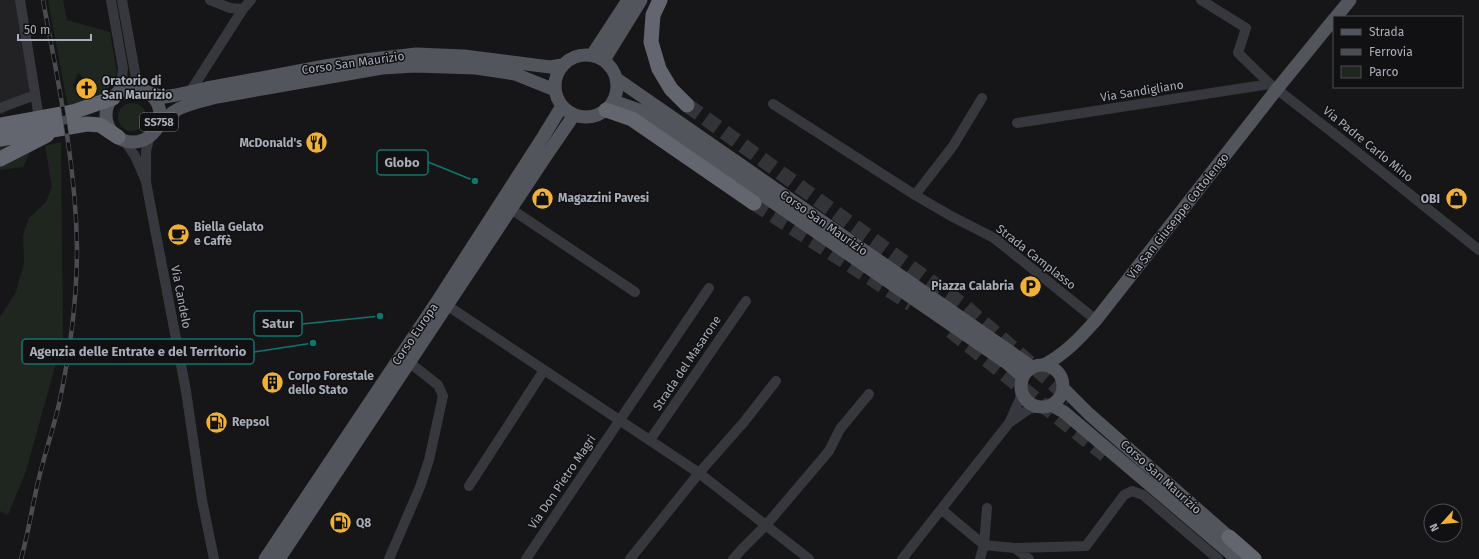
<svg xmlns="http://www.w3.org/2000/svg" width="1479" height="559" font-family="'Fira Sans',sans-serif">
  <rect width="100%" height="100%" fill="#161618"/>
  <!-- built -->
  <path fill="#222225" d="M 0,0 L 20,0 L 34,86 L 3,115 L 0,114 Z"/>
  <!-- green -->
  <path fill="#1e261f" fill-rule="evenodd" d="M 48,0 L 63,0 L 67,20 L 110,32 L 117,73 L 113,83 L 100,98 L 69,106 L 67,102 ZM 78,73 L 96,89 L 90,97 L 80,99 L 73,86 Z
    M118 117a14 14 0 1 1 28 0a14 14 0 1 1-28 0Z
    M 0,139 L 35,142 L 23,167 L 0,170 Z
    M 61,142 L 63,338 L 26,471 L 8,515 L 0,511 L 0,317 L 16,292 L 24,263 L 23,235 L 29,218 L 46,202 L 52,187 L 45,146 Z"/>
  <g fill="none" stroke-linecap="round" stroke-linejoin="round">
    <!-- highway-tunnel -->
    <path stroke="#333438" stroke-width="15" stroke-dasharray="15 8" stroke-linecap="butt" d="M 687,105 L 963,305 L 1071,399
      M 754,203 L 911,304
      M 951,331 L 1105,455"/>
    <!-- minor -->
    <path stroke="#37383d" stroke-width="10" d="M 20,0 L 39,118
      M 111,0 L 123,68 C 123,79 119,88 113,98
      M 122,0 L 136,78 L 147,92
      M 210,0 L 230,8 L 243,9
      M 1201,0 L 1246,28 L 1238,53 L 1270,84 L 1346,143 L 1479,250
      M 190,92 L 243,9 L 251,0
      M 773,104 L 915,195 L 951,216 L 994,238 L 1096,320
      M 0,108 L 35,95
      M 1017,123 L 1270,84
      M 150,136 L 146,151 L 146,182 L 186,391 L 202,500 L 214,559
      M 124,140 L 135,156 L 145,179
      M 915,195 L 953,146 L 982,98
      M 511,209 L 635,292
      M 448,306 L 699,473 L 809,559
      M 1009,423 L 1029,409 L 1039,407
      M 650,440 L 746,301
      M 469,486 L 544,370
      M 942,510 L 984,545 L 1015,548 L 1029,559
      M 1015,548 L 1086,546 L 1124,495 L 1132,491 L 1143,495 L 1218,559
      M 389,559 L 420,487 L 429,460 L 443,396 L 438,385 L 410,363
      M 526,559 L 709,288
      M 630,559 L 699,473 L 744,422 L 776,381
      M 733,559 L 742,549 L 767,524 L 829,451 L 840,429 L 869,394
      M 902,559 L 1009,423 L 1020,399 L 1021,390
      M 980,559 L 984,545 L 987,508"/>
    <!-- major -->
    <path stroke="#53555c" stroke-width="13" d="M 1336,17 L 1350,0
      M555 86a31 31 0 1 1 62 0a31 31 0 1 1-62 0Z
      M 592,55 L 628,0
      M 604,60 L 641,0
      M 617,79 L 1032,367
      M106 115a27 27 0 1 1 54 0a27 27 0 1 1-54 0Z
      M 147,92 L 164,97 L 176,95 L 207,88 L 325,66 L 364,60 L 416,54 L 464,56 L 550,67 L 562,65
      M 614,101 L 639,110 L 1008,364 L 1023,377
      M 155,131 C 172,106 189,104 217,97 L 382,68 L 415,66 L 476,68 L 515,74 L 555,90
      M 1044,365 C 1065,354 1080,338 1096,320 L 1277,89 L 1334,19
      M1021 386a21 21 0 1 1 42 0a21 21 0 1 1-42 0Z
      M 1063,388 L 1089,414 L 1229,537
      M 1051,405 L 1064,412 L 1237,559
      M 265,559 L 438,300 L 543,137 L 562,106
      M 279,559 L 546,156 L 574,115"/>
    <!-- highway -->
    <path stroke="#63666e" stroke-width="15" d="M 660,0 L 653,15 L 651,42 L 659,69 L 671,89 L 687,105
      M 606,110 L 632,119 L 754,203
      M 0,125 L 73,112 L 113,98
      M 0,139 L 87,124 L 100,125 L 118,137
      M 0,159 L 47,135
      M 1229,537 L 1254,559"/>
    <defs>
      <path id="rail" d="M 21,559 C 28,534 32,508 38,482 C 44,456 53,430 59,404 C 70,353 77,300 77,248 C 76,164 58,82 43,0"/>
    </defs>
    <!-- rail casing -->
    <use href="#rail" stroke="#4a4c52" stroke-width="4.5"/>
    <!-- rail -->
    <use href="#rail" stroke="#111113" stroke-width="3" stroke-dasharray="9" stroke-linecap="butt"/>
  </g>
  <!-- icons -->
  <defs>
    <symbol id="church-disc" viewBox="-11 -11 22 22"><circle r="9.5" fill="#f2b134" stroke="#111113"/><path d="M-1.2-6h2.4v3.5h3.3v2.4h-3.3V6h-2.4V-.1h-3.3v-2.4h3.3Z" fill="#111"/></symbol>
    <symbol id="restaurant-disc" viewBox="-11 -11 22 22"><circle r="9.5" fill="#f2b134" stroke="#111113"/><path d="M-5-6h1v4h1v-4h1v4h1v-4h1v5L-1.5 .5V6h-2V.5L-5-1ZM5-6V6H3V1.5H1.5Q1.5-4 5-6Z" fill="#111"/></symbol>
    <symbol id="shop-disc" viewBox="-11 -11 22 22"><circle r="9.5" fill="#f2b134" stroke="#111113"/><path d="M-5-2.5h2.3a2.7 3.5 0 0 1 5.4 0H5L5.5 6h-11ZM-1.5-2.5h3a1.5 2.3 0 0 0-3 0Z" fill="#111"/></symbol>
    <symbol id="cafe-disc" viewBox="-11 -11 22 22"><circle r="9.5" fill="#f2b134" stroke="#111113"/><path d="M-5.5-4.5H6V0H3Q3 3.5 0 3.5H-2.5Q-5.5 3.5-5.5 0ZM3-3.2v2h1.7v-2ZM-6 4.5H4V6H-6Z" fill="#111"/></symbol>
    <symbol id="parking-disc" viewBox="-11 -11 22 22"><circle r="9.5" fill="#f2b134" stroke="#111113"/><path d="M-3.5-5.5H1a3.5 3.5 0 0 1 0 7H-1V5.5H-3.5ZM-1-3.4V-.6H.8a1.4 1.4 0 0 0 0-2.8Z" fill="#111"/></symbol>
    <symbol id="building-disc" viewBox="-11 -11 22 22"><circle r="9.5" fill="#f2b134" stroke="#111113"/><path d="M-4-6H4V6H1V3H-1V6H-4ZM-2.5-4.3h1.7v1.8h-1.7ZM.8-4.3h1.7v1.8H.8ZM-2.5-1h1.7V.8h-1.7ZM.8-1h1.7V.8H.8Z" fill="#111"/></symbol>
    <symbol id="fuel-disc" viewBox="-11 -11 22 22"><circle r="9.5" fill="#f2b134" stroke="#111113"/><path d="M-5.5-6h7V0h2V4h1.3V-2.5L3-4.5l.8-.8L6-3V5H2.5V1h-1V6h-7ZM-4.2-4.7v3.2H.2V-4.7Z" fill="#111"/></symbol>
  </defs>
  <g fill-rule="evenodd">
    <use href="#church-disc" x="74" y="76" width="25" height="25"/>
    <use href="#restaurant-disc" x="304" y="130" width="25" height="25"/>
    <use href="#shop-disc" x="530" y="186" width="25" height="25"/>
    <use href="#shop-disc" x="1444" y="186" width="25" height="25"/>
    <use href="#cafe-disc" x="166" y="222" width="25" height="25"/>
    <use href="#parking-disc" x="1018" y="274" width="25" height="25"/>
    <use href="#building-disc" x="260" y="370" width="25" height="25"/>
    <use href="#fuel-disc" x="204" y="410" width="25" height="25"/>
    <use href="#fuel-disc" x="328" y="510" width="25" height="25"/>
  </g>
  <g text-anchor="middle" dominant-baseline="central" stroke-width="3" stroke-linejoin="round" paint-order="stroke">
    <!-- shield labels -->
    <rect fill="#111113" stroke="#7b7e86" stroke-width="1" x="140" y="113" width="38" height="18" rx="3"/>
    <g font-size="11" font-weight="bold" fill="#a8adb8">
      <text x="159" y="122">SS758</text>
    </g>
    <!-- street labels -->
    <g font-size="12" fill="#a8adb8" stroke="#111113">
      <text transform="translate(353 63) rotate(-8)">Corso San Maurizio</text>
      <text transform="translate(1142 91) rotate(-9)">Via Sandigliano</text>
      <text transform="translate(1368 144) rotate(39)">Via Padre Carlo Mino</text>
      <text transform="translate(1178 216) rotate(-52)">Via San Giuseppe Cottolengo</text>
      <text transform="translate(824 223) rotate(35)">Corso San Maurizio</text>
      <text transform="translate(1036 257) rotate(38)">Strada Camplasso</text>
      <text transform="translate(181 297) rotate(79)">Via Candelo</text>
      <text transform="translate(415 334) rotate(-56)">Corso Europa</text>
      <text transform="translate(687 363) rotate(-56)">Strada del Masarone</text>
      <text transform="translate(1161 477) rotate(42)">Corso San Maurizio</text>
      <text transform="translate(562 482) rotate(-56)">Via Don Pietro Magri</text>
    </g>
    <!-- poi labels -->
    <g font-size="12" font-weight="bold" fill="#a8adb8" stroke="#111113" text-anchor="start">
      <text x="102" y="81">Oratorio di<tspan x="102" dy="14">San Maurizio</tspan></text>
      <text x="302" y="143" text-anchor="end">McDonald's</text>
      <text x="558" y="198">Magazzini Pavesi</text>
      <text x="1440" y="199" text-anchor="end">OBI</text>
      <text x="194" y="227">Biella Gelato<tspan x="194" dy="14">e Caffè</tspan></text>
      <text x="1014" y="286" text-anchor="end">Piazza Calabria</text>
      <text x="288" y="376">Corpo Forestale<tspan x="288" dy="14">dello Stato</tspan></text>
      <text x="232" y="422">Repsol</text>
      <text x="356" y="523">Q8</text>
    </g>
  </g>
  <!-- callouts -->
  <path fill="none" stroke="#0f766e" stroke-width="1.5" d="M475 181L428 162M380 316L302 324M313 343L254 352"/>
  <g fill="#0f766e" stroke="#111113" stroke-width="1.5">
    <circle cx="475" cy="181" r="4"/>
    <circle cx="380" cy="316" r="4"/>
    <circle cx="313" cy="343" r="4"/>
  </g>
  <g fill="#111113" stroke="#0f766e" stroke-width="1.5">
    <rect x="377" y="150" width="51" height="25" rx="4"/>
    <rect x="254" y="311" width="48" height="25" rx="4"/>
    <rect x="22" y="339" width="232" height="25" rx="4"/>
  </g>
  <g font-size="13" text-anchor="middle" font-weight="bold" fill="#a8adb8">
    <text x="402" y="167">Globo</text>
    <text x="278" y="328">Satur</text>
    <text x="138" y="356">Agenzia delle Entrate e del Territorio</text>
  </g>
  <!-- legend -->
  <rect x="1333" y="16" width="130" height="72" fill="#111113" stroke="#4d4f55"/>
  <rect x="1341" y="29" width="20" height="6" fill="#53555c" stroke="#4d4f55"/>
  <text x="1369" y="36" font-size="12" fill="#a8adb8">Strada</text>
  <rect x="1341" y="49" width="20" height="6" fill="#4a4c52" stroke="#4d4f55"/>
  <text x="1369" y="56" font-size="12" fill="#a8adb8">Ferrovia</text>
  <rect x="1341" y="66" width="20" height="12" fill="#1e261f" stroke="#4d4f55"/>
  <text x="1369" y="76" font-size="12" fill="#a8adb8">Parco</text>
  <!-- north arrow -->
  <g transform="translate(1443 523) rotate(243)"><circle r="19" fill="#111113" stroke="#4d4f55"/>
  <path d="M0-3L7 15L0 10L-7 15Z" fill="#f2b134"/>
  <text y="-6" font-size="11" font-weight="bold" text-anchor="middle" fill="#a8adb8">N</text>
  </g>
  <!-- scale -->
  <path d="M18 34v6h73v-6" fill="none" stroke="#a8adb8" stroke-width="2"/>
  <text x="24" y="34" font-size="12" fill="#a8adb8" stroke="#111113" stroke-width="3" paint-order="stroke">50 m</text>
</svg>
